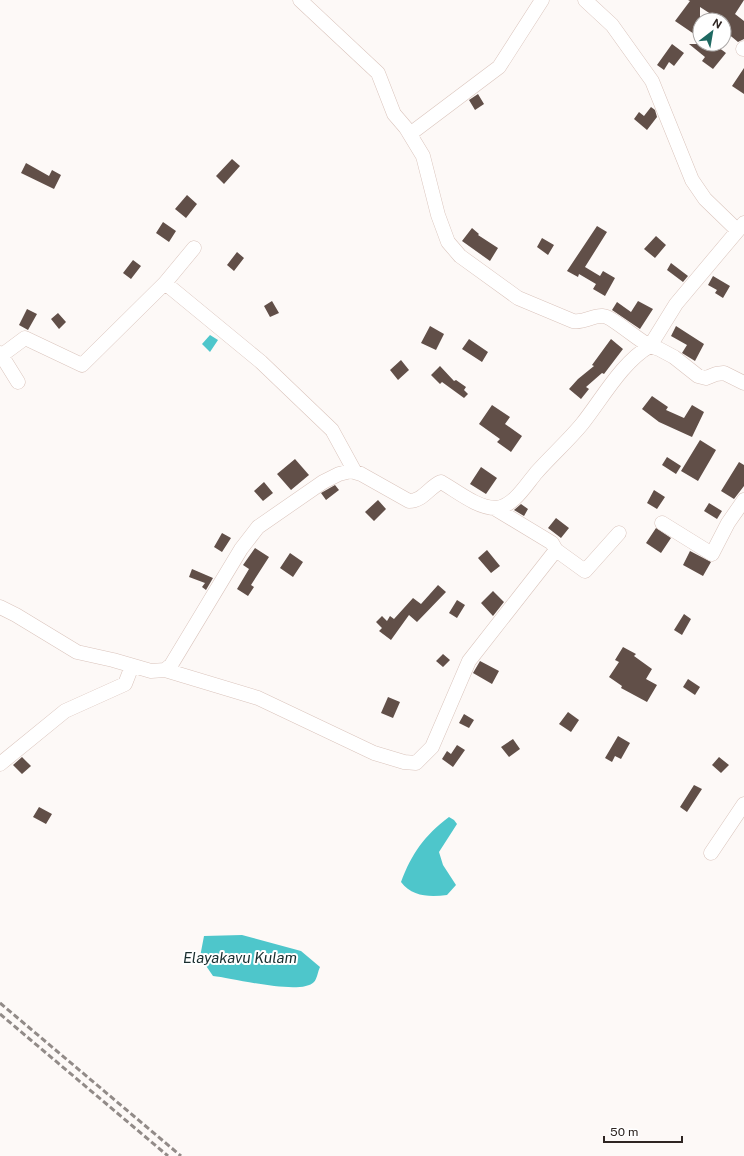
<svg xmlns="http://www.w3.org/2000/svg" width="744" height="1156" font-family="'Public Sans',sans-serif">
  <rect width="100%" height="100%" fill="#fdf9f7"/>
  <!-- water -->
  <path fill="#4ec6cb" d="M 210,335 L 218,340 L 210,352 L 202,344 Z
    M 449,817 L 454,820 L 457,824 L 439,852 L 443,865 L 456,885 L 447,895 C 430,897 412,897 401,882 C 412,853 424,836 449,817 Z
    M 242,935 L 301,951 L 320,967 C 318,971 317,979 314,982 C 301,996 233,978 213,976 L 200,957 L 204,936 Z"/>
  <!-- building -->
  <path fill="#614f48" d="M 688,0 L 744,0 L 735,14 L 744,21 L 744,39 L 738,42 L 726,32 L 730,27 L 724,23 L 724,20 L 720,20 L 700,7 L 700,38 L 675,21 L 690,1 Z
    M 672,44 L 684,53 L 674,66 L 669,62 L 664,70 L 657,65 Z
    M 689,44 L 714,44 L 726,53 L 713,69 L 702,61 L 705,57 Z
    M 744,68 L 744,94 L 732,86 Z
    M 478,94 L 484,104 L 475,110 L 469,100 Z
    M 651,107 L 655,110 L 657,117 L 647,130 L 634,119 L 639,112 L 644,116 Z
    M 232,159 L 240,166 L 224,184 L 216,176 Z
    M 26,163 L 49,176 L 52,170 L 61,175 L 54,189 L 21,173 Z
    M 187,195 L 197,204 L 186,218 L 175,209 Z
    M 163,222 L 176,231 L 169,242 L 156,233 Z
    M 597,226 L 607,232 L 585,267 L 600,276 L 603,271 L 615,278 L 605,296 L 593,289 L 596,284 L 579,274 L 578,277 L 567,271 Z
    M 472,228 L 479,234 L 478,235 L 498,248 L 490,261 L 462,241 Z
    M 656,236 L 666,245 L 655,258 L 644,249 Z
    M 542,238 L 554,245 L 548,255 L 537,247 Z
    M 237,252 L 244,258 L 234,271 L 227,265 Z
    M 133,260 L 141,266 L 131,279 L 123,273 Z
    M 671,263 L 688,276 L 683,282 L 667,270 Z
    M 713,276 L 730,286 L 723,298 L 715,293 L 717,290 L 708,285 Z
    M 272,301 L 279,313 L 270,317 L 264,306 Z
    M 638,301 L 653,309 L 640,329 L 612,310 L 617,302 L 631,312 Z
    M 27,309 L 37,314 L 28,330 L 19,325 Z
    M 58,313 L 66,322 L 59,329 L 51,319 Z
    M 430,326 L 444,334 L 436,350 L 421,343 Z
    M 676,326 L 704,344 L 695,361 L 682,353 L 687,345 L 671,336 Z
    M 469,339 L 488,352 L 482,362 L 462,349 Z
    M 611,339 L 623,349 L 604,374 L 602,373 L 586,387 L 589,389 L 581,399 L 569,389 L 578,379 L 594,366 L 592,365 Z
    M 401,360 L 409,370 L 398,380 L 390,370 Z
    M 440,366 L 454,381 L 456,380 L 466,387 L 464,390 L 468,394 L 464,398 L 442,382 L 440,384 L 431,375 Z
    M 652,396 L 668,407 L 666,410 L 684,418 L 692,405 L 704,412 L 692,437 L 659,422 L 642,409 Z
    M 492,405 L 510,417 L 505,424 L 522,436 L 511,452 L 497,442 L 500,439 L 479,424 Z
    M 700,440 L 716,450 L 698,481 L 681,471 Z
    M 667,457 L 681,466 L 676,474 L 662,465 Z
    M 295,459 L 309,475 L 291,490 L 277,474 Z
    M 739,462 L 744,465 L 744,486 L 734,499 L 721,491 Z
    M 481,467 L 497,478 L 486,494 L 470,484 Z
    M 264,482 L 273,493 L 263,501 L 254,491 Z
    M 335,485 L 339,490 L 326,500 L 321,493 Z
    M 654,490 L 665,497 L 657,509 L 647,503 Z
    M 378,500 L 386,509 L 374,521 L 365,512 Z
    M 709,503 L 722,511 L 717,519 L 704,511 Z
    M 521,504 L 528,509 L 524,516 L 514,510 Z
    M 556,518 L 569,528 L 561,538 L 548,528 Z
    M 656,528 L 671,538 L 661,553 L 646,543 Z
    M 222,533 L 231,538 L 222,552 L 214,547 Z
    M 255,548 L 269,557 L 251,585 L 254,587 L 248,596 L 237,589 L 249,569 L 243,565 Z
    M 487,550 L 500,566 L 491,573 L 478,558 Z
    M 690,551 L 711,562 L 703,576 L 683,565 Z
    M 290,553 L 303,562 L 293,577 L 280,568 Z
    M 192,569 L 213,578 L 206,590 L 202,587 L 205,583 L 189,577 Z
    M 438,585 L 446,592 L 417,622 L 409,615 L 391,640 L 379,631 L 382,628 L 376,622 L 382,616 L 387,621 L 390,616 L 394,619 L 413,598 L 421,604 Z
    M 493,591 L 504,602 L 493,616 L 481,603 Z
    M 457,600 L 465,605 L 457,618 L 449,613 Z
    M 684,614 L 691,619 L 682,635 L 674,630 Z
    M 623,647 L 636,654 L 634,656 L 652,669 L 646,679 L 657,685 L 647,702 L 621,688 L 622,686 L 609,677 L 619,662 L 615,660 Z
    M 443,654 L 450,660 L 443,667 L 436,661 Z
    M 480,661 L 499,671 L 492,684 L 473,673 Z
    M 688,679 L 700,687 L 695,695 L 683,687 Z
    M 388,697 L 400,702 L 393,718 L 381,713 Z
    M 568,712 L 579,720 L 571,732 L 559,724 Z
    M 464,714 L 474,720 L 469,728 L 459,723 Z
    M 618,736 L 630,743 L 621,759 L 615,756 L 612,762 L 605,758 Z
    M 513,739 L 520,749 L 509,757 L 501,747 Z
    M 457,745 L 465,750 L 453,767 L 442,759 L 447,751 L 451,754 Z
    M 22,757 L 31,766 L 22,774 L 13,765 Z
    M 719,757 L 729,765 L 721,773 L 712,765 Z
    M 694,785 L 702,789 L 687,812 L 680,807 Z
    M 39,807 L 52,814 L 46,824 L 33,817 Z"/>
  <g fill="none" stroke-linecap="round" stroke-linejoin="round">
    <defs>
      <path id="minor" d="M 300,0 L 378,73 L 394,114 L 406,128 L 423,156 L 438,215 L 448,242 L 460,256 L 518,298 L 573,321 C 585,323 592,315 603,316 C 611,316 639,341 650,346 L 676,304 L 744,223
        M 585,0 L 612,25 L 652,81 L 692,180 L 705,199 L 737,230
        M 743,49 L 744,48
        M 410,134 L 499,67 L 542,0
        M 194,248 L 165,283 L 261,362 L 332,430 L 355,472
        M 0,353 L 18,382
        M 2,355 L 25,338 L 82,365 L 165,283
        M 662,523 L 712,554 L 728,523 L 744,500
        M 556,550 L 585,571 L 619,533
        M 0,607 L 16,615 L 77,652 L 113,660 L 151,671 L 165,670 L 171,665 L 241,549 L 258,527 L 323,482 L 339,474 L 351,471 L 361,474 L 409,501 C 423,501 429,487 441,482 C 457,491 477,508 496,508 C 513,507 526,485 536,473 C 551,456 568,441 582,424 C 602,399 622,362 650,346 L 659,349 L 674,357 L 698,376 L 706,378 L 716,374 L 724,373 L 744,383
        M 165,670 L 258,698 L 374,753 L 404,762 L 416,763 L 432,747 L 469,661 L 556,550 L 552,543 L 494,508
        M 0,764 L 65,711 L 125,684 L 132,666
        M 711,853 L 744,804"/>
    </defs>
    <!-- minor casing -->
    <use href="#minor" stroke="#dac4bc" stroke-width="15"/>
    <!-- minor -->
    <use href="#minor" stroke="#fff" stroke-width="14"/>
    <!-- rail -->
    <path stroke="#928b88" stroke-width="3" stroke-dasharray="6 3" stroke-linecap="butt" d="M 0,1003 L 181,1156
      M 0,1014 L 168,1156"/>
  </g>
  <g text-anchor="middle" dominant-baseline="central" stroke-width="4" stroke-linejoin="round" paint-order="stroke">
    <!-- water labels -->
    <g font-size="15" font-style="italic" fill="#192e2f" stroke="#fff">
      <text x="240" y="957">Elayakavu Kulam</text>
    </g>
  </g>
  <!-- north arrow -->
  <g transform="translate(712 32) rotate(31)"><circle r="19" fill="#ffffff" stroke="#aba8a7"/>
  <path d="M0-3L7 15L0 10L-7 15Z" fill="#1e6962"/>
  <text y="-6" font-size="11" font-weight="bold" text-anchor="middle" fill="#2e2522">N</text>
  </g>
  <!-- scale -->
  <path d="M604 1136v6h78v-6" fill="none" stroke="#2e2522" stroke-width="2"/>
  <text x="610" y="1136" font-size="12" fill="#2e2522" stroke="#ffffff" stroke-width="3" paint-order="stroke">50 m</text>
</svg>
